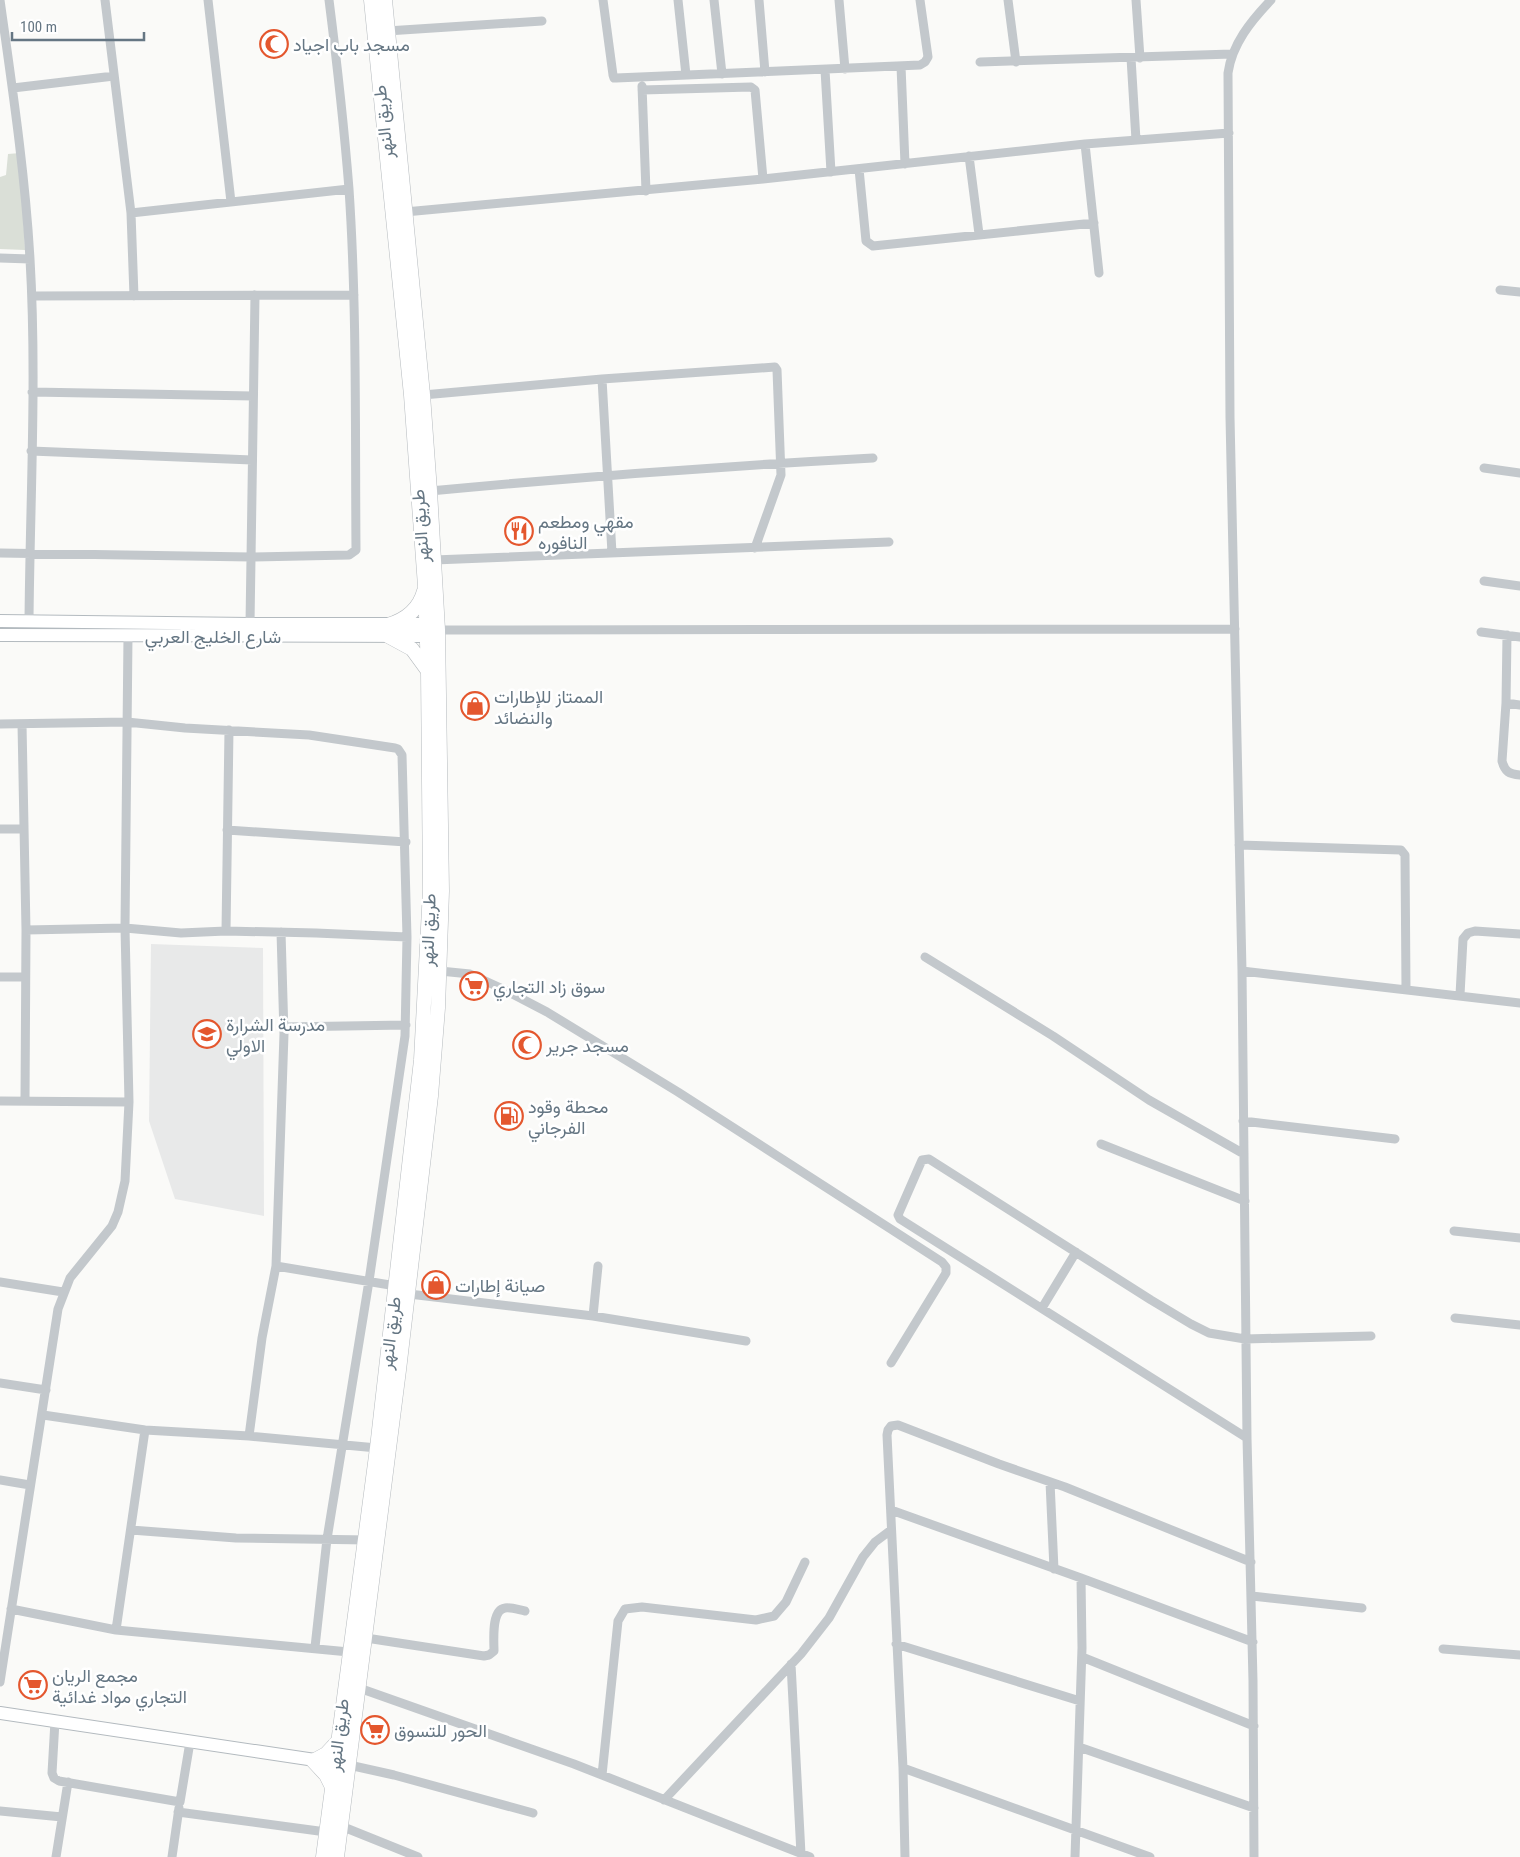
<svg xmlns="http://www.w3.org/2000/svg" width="1520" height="1857" font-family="'Roboto Condensed',Vazirmatn,sans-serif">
  <rect width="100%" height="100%" fill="#fafaf8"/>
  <!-- built -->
  <path fill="#e8e9e9" d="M 151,944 L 263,948 L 264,1216 L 175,1199 L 149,1121 Z"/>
  <!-- green -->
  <path fill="#dadfd7" d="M 20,153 L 25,250 L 0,249 L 0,177 L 6,175 L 8,154 Z"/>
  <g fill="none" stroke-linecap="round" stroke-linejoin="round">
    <defs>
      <path id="secondary" d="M 0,621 L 250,624 L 426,624
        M 0,635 L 427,636
        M 0,1713 L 335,1763"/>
      <path id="primary" d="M 388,625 C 405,620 419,610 424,591
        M 388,636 L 412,649 L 428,671
        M 332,1787 L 326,1775 L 313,1761 L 326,1754 L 338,1741
        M 323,1857 L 377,1448 L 421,1060 L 430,890 L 428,671 L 425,586 L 411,395 L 371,0
        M 337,1857 L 399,1370 L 431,1096 L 438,1008 L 442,891 L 438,630 L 430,491 L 423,395 L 385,0"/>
    </defs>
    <!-- secondary casing -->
    <use href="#secondary" stroke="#b3babf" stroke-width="14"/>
    <!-- primary casing -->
    <use href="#primary" stroke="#b5babe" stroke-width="15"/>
    <!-- minor -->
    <path stroke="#c3c8cc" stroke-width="9" d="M 0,0 C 12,86 25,172 30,259 C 37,378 30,501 29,621
      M 105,0 L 131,213 L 134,296
      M 208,0 L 231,202
      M 603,0 L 613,75 L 614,78 L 616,78 L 920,65 L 925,62 L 928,57 L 920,0
      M 678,0 L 686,75
      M 714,0 L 722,74
      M 759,0 L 765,72
      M 839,0 L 845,69
      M 1008,0 L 1016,62
      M 1136,0 L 1140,58
      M 387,31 L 542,21
      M 1131,58 L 1136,140
      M 980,62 L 1232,54
      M 901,66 L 905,164
      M 825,70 L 831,172
      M 642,86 L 646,191
      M 13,88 L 114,76
      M 642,90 L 751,87 L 755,90 L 763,179
      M 1085,144 L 1099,273
      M 969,156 L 979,234
      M 859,169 L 866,241 L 873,246 L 1094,223
      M 405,212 L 763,179 L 1085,144 L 1229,133
      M 131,213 L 349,189
      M 0,258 L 30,259
      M 1500,290 L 1520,292
      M 32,296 L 354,295
      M 602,379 L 612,553
      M 32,392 L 253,396
      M 423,395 L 602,379 L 775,367 L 777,370 L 781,475 L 755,548
      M 31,451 L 252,460
      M 1484,468 L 1520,473
      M 430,491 C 577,477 725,466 873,458
      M 0,553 L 251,557 L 349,555 L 356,550 C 355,430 357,309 349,189 C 344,126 337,63 329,0
      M 434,560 L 889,542
      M 1484,581 L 1520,586
      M 250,624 L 255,295
      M 438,630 L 1235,629
      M 1481,632 L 1520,637
      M 1507,635 L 1506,703 L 1502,761 C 1505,772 1509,774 1520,775
      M 1506,703 L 1520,705
      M 0,724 L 127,722 L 185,728 L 309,735 L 395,748 L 398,749 L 402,755 L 407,937 L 405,1036 L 369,1281 L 327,1539 L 315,1647
      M 22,724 L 26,930 L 25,1101
      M 0,829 L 24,829
      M 227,830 L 406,842
      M 1239,845 L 1401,850 L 1405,855 L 1406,989
      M 26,930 L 125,928 L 181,933 L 226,931 L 316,933 L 407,937
      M 226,931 L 229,730
      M 925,957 L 1053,1036 L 1149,1100 L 1244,1154
      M 440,971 L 470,974 L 505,990 L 547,1012 L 678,1092 L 942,1262 L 946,1267 L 946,1273 L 891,1363
      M 1242,971 L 1520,1003
      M 0,977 L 25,977
      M 1460,995 L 1463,939 L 1468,933 L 1475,931 L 1520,934
      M 284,1027 L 406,1025
      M 0,1101 L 129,1102
      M 1243,1121 L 1395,1139
      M 1101,1144 L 1245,1201
      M 1454,1231 L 1520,1238
      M 276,1266 L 396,1286
      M 0,1282 L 63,1292
      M 409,1294 L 593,1316 L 746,1341
      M 1042,1308 L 1076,1252
      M 593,1316 L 598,1266
      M 1455,1318 L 1520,1325
      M 0,1383 L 46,1390
      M 43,1415 L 145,1430 L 249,1436 L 377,1448
      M 249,1436 L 262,1338 L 276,1266 L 284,1034 L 281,932
      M 1247,1438 L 900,1219 L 898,1215 L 922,1160 L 929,1159 L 1151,1300 L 1191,1324 L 1209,1333 L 1245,1339 L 1371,1336
      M 0,1480 L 30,1485
      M 1050,1482 L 1054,1569
      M 891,1510 L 1081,1578 L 1253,1642
      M 131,1530 L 236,1538 L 368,1540
      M 1252,1596 L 1362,1608
      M 11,1609 L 116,1630 L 349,1652
      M 116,1630 L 145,1430
      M 366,1638 L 484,1656 L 489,1655 L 494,1651 C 494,1640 491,1610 505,1608 C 511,1607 519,1610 525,1611
      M 896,1644 L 1080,1701
      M 1443,1649 L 1520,1655
      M 1082,1657 L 1254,1726
      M 791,1664 L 801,1854
      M 0,1682 L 58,1309 L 70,1278 L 112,1226 L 118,1212 L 125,1181 L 129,1102 L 125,928 L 128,636
      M 359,1688 L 574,1764 L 810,1857
      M 55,1721 L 52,1773 L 54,1778 L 59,1781 L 180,1802 L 190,1742
      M 1079,1747 L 1254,1808
      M 349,1765 L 394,1775 L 533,1813
      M 903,1768 L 1150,1857
      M 602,1775 L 618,1621 L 625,1609 L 642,1607 L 756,1620 L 774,1616 L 786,1602 L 805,1562
      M 664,1800 L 801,1654 L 829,1618 L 863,1557 L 875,1542 L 891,1530
      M 0,1811 L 62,1817
      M 178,1812 L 326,1832
      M 341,1826 L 418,1857
      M 56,1857 L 68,1782
      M 172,1857 L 179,1808
      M 905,1857 L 903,1768 L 887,1435 L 888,1430 L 891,1426 L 898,1425 L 999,1464 L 1065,1487 L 1251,1562
      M 1075,1857 L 1082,1648 L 1081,1578
      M 1254,1857 L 1253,1681 L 1247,1438 L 1242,971 L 1230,417 L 1228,73 C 1232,44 1251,21 1271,0"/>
    <!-- secondary -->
    <use href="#secondary" stroke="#fff" stroke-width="12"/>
    <!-- primary -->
    <use href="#primary" stroke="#fff" stroke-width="14"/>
  </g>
  <!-- icons -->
  <defs>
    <symbol id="mosque-ring" viewBox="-11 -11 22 22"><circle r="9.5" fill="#fff" stroke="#e4572e" stroke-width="1.5"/><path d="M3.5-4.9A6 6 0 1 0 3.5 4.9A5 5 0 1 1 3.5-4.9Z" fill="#e4572e"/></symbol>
    <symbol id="restaurant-ring" viewBox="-11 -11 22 22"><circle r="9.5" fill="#fff" stroke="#e4572e" stroke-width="1.5"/><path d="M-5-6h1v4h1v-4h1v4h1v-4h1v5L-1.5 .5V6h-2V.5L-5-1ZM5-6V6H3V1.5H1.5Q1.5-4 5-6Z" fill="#e4572e"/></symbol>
    <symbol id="shop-ring" viewBox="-11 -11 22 22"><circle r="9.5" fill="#fff" stroke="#e4572e" stroke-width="1.5"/><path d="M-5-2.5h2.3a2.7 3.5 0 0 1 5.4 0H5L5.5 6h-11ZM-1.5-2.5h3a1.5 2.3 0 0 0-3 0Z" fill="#e4572e"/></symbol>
    <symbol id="supermarket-ring" viewBox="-11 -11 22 22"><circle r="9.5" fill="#fff" stroke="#e4572e" stroke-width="1.5"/><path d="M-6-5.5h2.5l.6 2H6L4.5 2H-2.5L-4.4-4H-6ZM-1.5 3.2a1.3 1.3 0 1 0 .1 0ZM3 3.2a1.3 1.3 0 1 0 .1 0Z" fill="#e4572e"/></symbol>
    <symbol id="school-ring" viewBox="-11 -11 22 22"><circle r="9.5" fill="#fff" stroke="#e4572e" stroke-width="1.5"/><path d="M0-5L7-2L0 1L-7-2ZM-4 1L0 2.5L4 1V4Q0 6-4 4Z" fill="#e4572e"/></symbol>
    <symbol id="fuel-ring" viewBox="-11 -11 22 22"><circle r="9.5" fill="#fff" stroke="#e4572e" stroke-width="1.5"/><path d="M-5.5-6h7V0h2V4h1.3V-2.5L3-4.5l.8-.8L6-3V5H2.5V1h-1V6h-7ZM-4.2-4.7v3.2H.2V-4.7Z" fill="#e4572e"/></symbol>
  </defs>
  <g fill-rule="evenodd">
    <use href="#mosque-ring" x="258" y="28" width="32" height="32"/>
    <use href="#restaurant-ring" x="503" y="515" width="32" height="32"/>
    <use href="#shop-ring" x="459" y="690" width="32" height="32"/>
    <use href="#supermarket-ring" x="458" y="970" width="32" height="32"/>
    <use href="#school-ring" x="191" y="1018" width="32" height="32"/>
    <use href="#mosque-ring" x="511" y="1029" width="32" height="32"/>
    <use href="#fuel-ring" x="493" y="1100" width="32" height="32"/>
    <use href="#shop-ring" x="420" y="1269" width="32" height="32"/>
    <use href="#supermarket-ring" x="17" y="1669" width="32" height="32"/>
    <use href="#supermarket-ring" x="359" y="1714" width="32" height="32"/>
  </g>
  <g text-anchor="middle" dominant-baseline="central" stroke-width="5" stroke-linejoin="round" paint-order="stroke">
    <!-- poi labels -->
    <g font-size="18" fill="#657683" stroke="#fff" text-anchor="start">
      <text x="293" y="44">مسجد باب اجياد</text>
      <text x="538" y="521">مقهي ومطعم<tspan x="538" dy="21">النافوره</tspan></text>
      <text x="494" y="696">الممتاز للإطارات<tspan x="494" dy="21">والنضائد</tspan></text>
      <text x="493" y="986">سوق زاد التجاري</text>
      <text x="226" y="1024">مدرسة الشرارة<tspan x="226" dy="21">الاولي</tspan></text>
      <text x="546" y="1045">مسجد جرير</text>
      <text x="528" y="1106">محطة وقود<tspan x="528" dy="21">الفرجاني</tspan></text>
      <text x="455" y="1285">صيانة إطارات</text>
      <text x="52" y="1675">مجمع الريان<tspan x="52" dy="21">التجاري مواد غدائية</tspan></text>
      <text x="394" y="1730">الحور للتسوق</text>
    </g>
    <!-- street labels -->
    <g font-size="18" fill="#657683" stroke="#fff">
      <text transform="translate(383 122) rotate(-96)">طريق النهر</text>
      <text transform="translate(420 526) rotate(-94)">طريق النهر</text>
      <text x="213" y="636">شارع الخليج العربي</text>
      <text transform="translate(428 930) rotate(-88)">طريق النهر</text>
      <text transform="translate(390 1333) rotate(-83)">طريق النهر</text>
      <text transform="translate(338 1735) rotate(-83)">طريق النهر</text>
    </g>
  </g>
  <!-- scale -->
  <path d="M12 32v8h132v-8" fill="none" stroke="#657683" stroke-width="2.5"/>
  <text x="20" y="32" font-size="15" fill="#657683" stroke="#ffffff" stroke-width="4" paint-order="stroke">100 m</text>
</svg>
